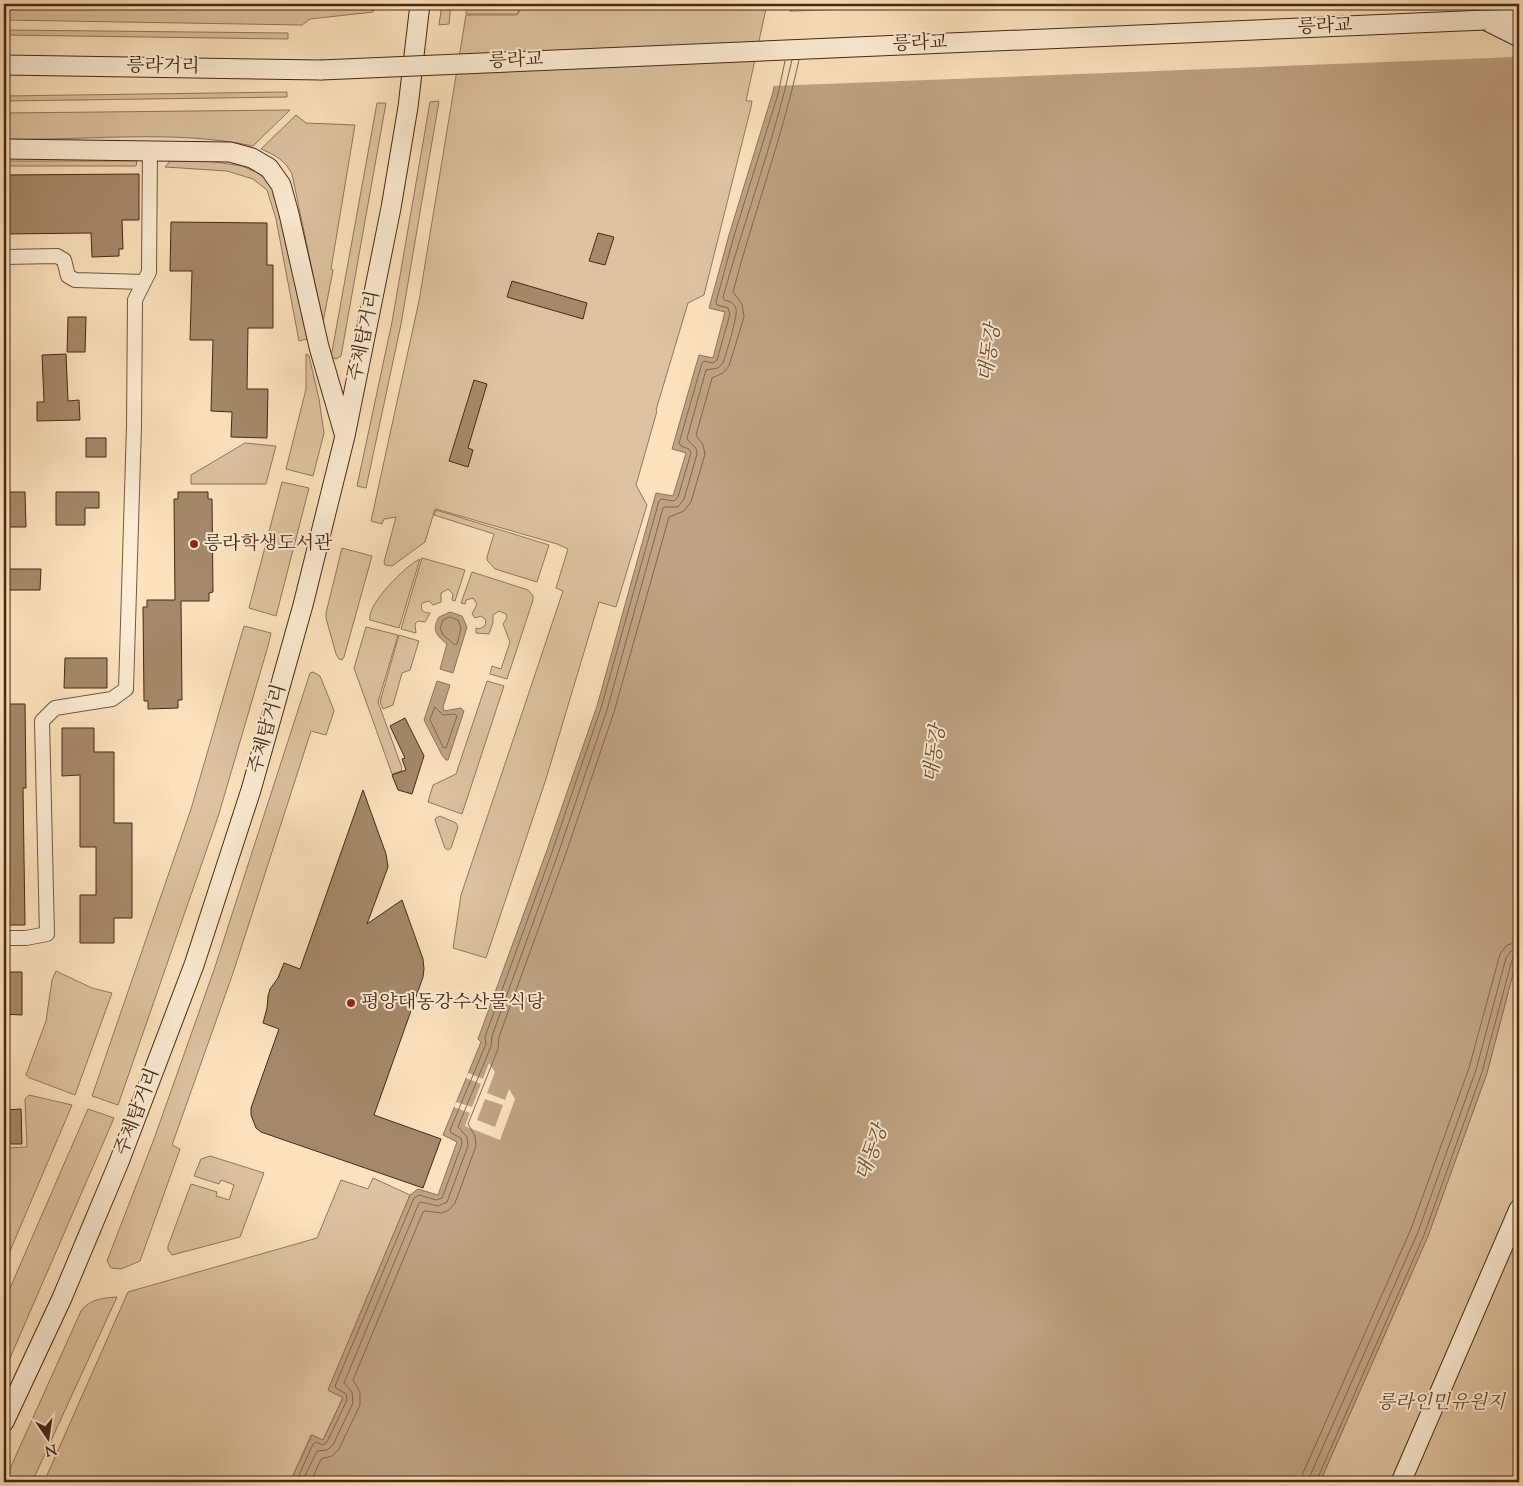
<svg xmlns="http://www.w3.org/2000/svg" width="1523" height="1486" font-family="'Sorts Mill Goudy','Noto Serif KR',serif">
  <rect width="100%" height="100%" fill="#fce3be"/>
  <filter id="stains"><feTurbulence type="fractalNoise" baseFrequency=".004" numOctaves="4"/><feColorMatrix values="0 0 0 0 .2 0 0 0 0 .09 0 0 0 0 .02 0 0 0 .5 -.17"/></filter>
  <radialGradient id="worn" r=".72"><stop offset=".6" stop-color="#630" stop-opacity="0"/><stop offset="1" stop-color="#630" stop-opacity=".3"/></radialGradient>
  <!-- green -->
  <path fill="#dec3a1" stroke="#94765a" d="M 4,4 L 374,4 L 373,12 L 310,19 L 302,25 L 4,20 Z
    M 442,4 L 451,4 L 449,24 L 439,25 Z
    M 467,4 L 523,4 L 517,14 L 466,14 Z
    M 524,4 L 767,4 L 746,101 L 752,101 L 751,107 L 704,295 L 688,303 L 656,410 L 657,411 L 636,485 L 647,505 L 616,607 L 599,602 L 546,779 L 486,958 L 453,948 L 461,895 L 563,591 L 556,588 L 568,549 L 557,544 L 436,509 L 435,509 L 425,542 L 392,566 L 385,565 L 384,562 L 396,517 L 384,519 L 382,524 L 371,521 L 419,301 L 466,15 L 517,15 Z
    M 4,30 L 288,33 L 288,39 L 4,35 Z
    M 287,92 L 287,97 L 4,101 L 4,96 Z
    M 439,101 L 401,324 L 366,488 L 357,486 L 392,322 L 430,102 Z
    M 377,103 L 386,103 L 341,356 L 336,359 L 331,357 Z
    M 290,110 L 253,146 C 174,129 85,141 4,139 L 4,113 Z
    M 296,115 L 306,123 L 355,125 L 331,269 L 333,270 L 323,322 L 292,174 C 285,160 275,155 261,149 Z
    M 171,160 L 202,160 L 242,166 L 256,172 L 274,185 L 284,217 L 307,339 L 299,341 L 276,219 L 267,190 L 253,179 L 227,171 L 165,167 Z
    M 4,161 L 137,161 L 136,166 L 4,166 Z
    M 306,354 L 307,354 L 309,356 L 319,399 L 324,433 L 313,476 L 286,469 L 306,389 Z
    M 245,443 L 276,446 L 266,484 L 191,484 L 191,475 Z
    M 282,482 L 309,488 L 276,616 L 249,608 Z
    M 436,510 L 549,545 L 537,582 L 495,569 L 487,560 L 487,557 L 494,534 L 434,515 Z
    M 342,548 L 372,556 L 344,657 L 342,660 L 339,659 L 336,654 L 326,618 L 326,613 Z
    M 422,558 L 465,570 L 455,601 L 452,600 L 453,594 L 448,589 L 441,593 L 441,602 L 433,605 L 429,601 L 422,603 C 420,610 423,613 430,613 L 425,622 L 418,621 L 415,624 L 416,633 L 401,629 Z
    M 420,559 L 399,628 L 370,620 C 366,605 406,565 420,559 Z
    M 472,572 L 528,590 L 533,596 L 533,600 L 507,679 L 490,674 L 492,666 L 501,669 L 510,642 L 503,624 L 507,618 L 506,614 L 499,611 L 493,615 L 493,622 L 489,634 L 476,633 L 476,628 L 479,629 L 485,626 L 486,620 L 481,616 L 475,618 L 472,614 L 477,604 L 473,598 L 466,600 L 465,604 L 461,603 Z
    M 244,626 L 271,633 L 268,646 L 218,817 L 118,1105 L 92,1096 L 191,809 Z
    M 366,627 L 398,635 L 378,702 L 402,768 L 401,771 L 392,774 L 354,668 Z
    M 399,635 L 419,641 L 410,670 L 402,673 L 393,705 L 383,709 L 380,702 Z
    M 313,672 L 320,676 L 333,708 L 334,711 L 326,735 L 311,731 L 233,973 L 172,1145 L 180,1149 L 140,1261 L 121,1269 L 111,1268 L 107,1261 L 154,1139 L 215,967 L 310,673 Z
    M 487,681 L 504,686 L 462,814 L 428,802 L 433,785 L 456,774 Z
    M 440,816 L 456,823 L 458,827 L 451,848 L 448,850 L 445,848 L 435,820 L 436,818 Z
    M 1519,951 L 1519,1482 L 1320,1482 L 1428,1236 L 1487,1073 Z
    M 56,971 L 92,988 L 112,993 L 75,1095 L 30,1078 L 26,1075 L 46,1021 L 52,980 Z
    M 29,1095 L 72,1105 L 4,1265 L 5,1148 L 27,1147 L 25,1099 Z
    M 88,1109 L 114,1118 L 4,1372 L 4,1302 Z
    M 210,1156 L 264,1173 L 240,1237 L 172,1255 L 168,1250 L 168,1246 L 191,1184 L 217,1192 L 216,1196 L 229,1200 L 234,1185 L 221,1180 L 219,1184 L 194,1176 L 201,1159 Z
    M 373,1178 L 410,1195 L 328,1390 L 343,1397 L 323,1440 L 311,1435 L 290,1482 L 44,1482 L 128,1292 L 317,1238 L 341,1180 L 368,1189 Z
    M 117,1297 L 32,1482 L 4,1482 L 81,1311 C 90,1299 103,1298 117,1297 Z"/>
  <!-- water -->
  <path fill="#bfa384" stroke="#907256" d="M 792,4 L 1519,4 L 1519,951 L 1487,1073 L 1428,1236 L 1320,1482 L 290,1482 L 312,1435 L 323,1440 L 343,1398 L 328,1390 L 410,1195 L 418,1189 L 438,1195 L 457,1142 L 443,1135 L 481,1042 L 478,1039 L 547,850 L 597,706 L 656,493 L 673,496 L 686,453 L 672,449 L 699,355 L 713,358 L 725,312 L 709,308 L 729,235 L 773,92 Z
    M 450,612 L 462,616 L 467,627 L 453,673 L 440,669 L 447,644 C 437,636 431,630 439,617 Z
    M 437,681 L 450,685 L 443,707 L 444,711 L 461,708 L 464,711 L 448,760 L 446,760 L 442,755 L 424,720 Z"/>
  <!-- pier -->
  <path fill="#fce3be" fill-rule="evenodd" d="M 984,4 L 1519,4 L 1519,58 L 1515,57 L 772,86 L 788,12 Z
    M 489,1063 L 495,1072 L 487,1093 L 505,1100 L 509,1089 L 515,1099 L 500,1140 L 465,1126 L 470,1113 L 454,1107 L 456,1102 L 472,1107 L 481,1084 L 466,1078 L 468,1073 L 483,1079 ZM 485,1099 L 503,1105 L 495,1127 L 477,1120 Z"/>
  <g fill="none" stroke-linecap="round" stroke-linejoin="round">
    <!-- shore -->
    <path stroke="#84664b" stroke-width="1" d="M 450,617 L 458,620 L 461,628 L 457,644 L 455,645 L 443,635 L 440,628 L 443,620 Z
      M 435,707 L 443,715 L 455,714 L 457,716 L 446,748 L 443,747 L 430,720 Z
      M 296,1482 L 313,1444 L 316,1442 L 323,1445 L 327,1442 L 347,1400 L 346,1394 L 336,1388 L 335,1386 L 414,1198 L 419,1195 L 436,1200 L 442,1198 L 462,1144 L 461,1138 L 451,1133 L 450,1130 L 486,1044 L 485,1037 L 552,852 L 601,708 L 659,501 L 661,499 L 674,501 L 678,497 L 691,453 L 689,449 L 681,446 L 679,443 L 702,363 L 704,361 L 713,363 L 717,360 L 730,314 L 728,308 L 717,305 L 716,302 L 734,236 L 778,94 L 785,61
      M 302,1482 L 317,1451 L 327,1450 L 333,1445 L 353,1403 L 352,1392 L 344,1383 L 419,1203 L 421,1202 L 438,1206 L 447,1202 L 468,1146 L 467,1137 L 458,1127 L 491,1046 L 492,1036 L 558,854 L 607,710 L 663,508 L 665,507 L 678,507 L 684,499 L 697,454 C 697,444 689,445 687,438 L 706,370 L 718,368 L 723,363 C 726,354 738,316 736,309 C 734,303 730,301 724,300 L 723,297 C 745,218 774,141 792,60
      M 311,1482 L 321,1459 L 332,1456 L 339,1449 L 360,1405 L 360,1392 L 353,1380 L 423,1212 L 425,1211 L 442,1213 L 449,1210 L 455,1203 L 476,1146 L 475,1136 L 468,1124 L 498,1049 L 499,1037 L 565,856 L 614,712 L 669,517 L 684,511 L 691,502 L 705,454 L 703,445 L 696,435 L 712,378 L 723,373 L 729,366 L 744,317 L 742,304 L 733,292 C 753,215 782,139 799,60
      M 1302,1482 L 1303,1473 L 1411,1229 L 1469,1068 L 1500,954 L 1507,945 L 1519,942
      M 1309,1482 L 1310,1476 L 1418,1232 L 1476,1070 L 1506,958 L 1511,951 L 1519,949
      M 1316,1482 L 1424,1235 L 1482,1072 L 1512,960 L 1515,956 L 1519,955"/>
  </g>
  <!-- building -->
  <path fill="#a6896b" stroke="#492812" d="M 139,174 L 139,220 L 122,220 L 123,249 L 119,249 L 119,256 L 92,257 L 91,233 L 4,234 L 4,175 Z
    M 171,222 L 267,223 L 267,265 L 273,265 L 273,328 L 248,328 L 247,389 L 268,389 L 267,438 L 231,437 L 232,412 L 211,411 L 213,340 L 190,340 L 192,271 L 170,271 Z
    M 598,233 L 614,237 L 605,265 L 589,261 Z
    M 512,281 L 587,303 L 583,319 L 507,297 Z
    M 68,317 L 86,317 L 85,352 L 67,352 Z
    M 66,354 L 68,401 L 79,400 L 80,420 L 37,421 L 37,402 L 44,402 L 42,355 Z
    M 474,380 L 487,384 L 468,448 L 473,450 L 468,467 L 449,461 Z
    M 86,438 L 106,438 L 106,457 L 86,457 Z
    M 4,492 L 25,492 L 26,527 L 4,527 Z
    M 56,492 L 99,492 L 99,508 L 85,508 L 85,525 L 56,525 Z
    M 178,492 L 208,492 L 208,499 L 212,499 L 213,592 L 209,593 L 209,601 L 181,601 L 182,700 L 178,700 L 178,708 L 148,709 L 148,701 L 144,701 L 143,607 L 147,607 L 147,600 L 175,600 L 174,499 L 178,499 Z
    M 4,569 L 41,569 L 40,590 L 4,590 Z
    M 65,658 L 107,658 L 107,688 L 64,688 Z
    M 4,704 L 25,704 L 26,788 L 23,788 L 25,925 L 4,925 Z
    M 405,718 L 424,756 L 412,794 L 398,790 L 392,775 L 406,770 L 402,759 L 405,758 L 390,726 Z
    M 62,728 L 94,728 L 94,752 L 114,752 L 114,823 L 132,823 L 132,918 L 114,918 L 114,943 L 80,943 L 80,895 L 96,895 L 96,847 L 80,847 L 80,775 L 62,776 Z
    M 363,790 L 386,854 L 388,867 L 367,924 L 402,900 L 423,959 L 424,969 L 423,977 L 374,1115 L 441,1139 L 423,1188 L 261,1132 L 256,1128 L 251,1115 L 251,1108 L 279,1029 L 263,1023 L 267,1008 L 268,996 L 270,989 L 278,978 L 284,963 L 300,969 Z
    M 4,972 L 22,972 L 22,1015 L 4,1014 Z
    M 21,1109 L 22,1144 L 8,1144 L 8,1142 L 4,1142 L 4,1110 Z"/>
  <g fill="none" stroke-linecap="round" stroke-linejoin="round">
    <defs>
      <path id="street" d="M 4,257 L 57,256 L 64,260 L 68,276 L 75,280 L 144,282
        M 4,938 L 26,938 L 47,934 L 42,721 L 55,708 L 112,699 L 126,689 L 134,426 L 135,300 L 149,272 L 150,150"/>
      <path id="secondary" d="M 1485,20 L 1519,37
        M 1489,20 L 1519,19
        M 4,65 L 321,70
        M 4,149 L 230,152 L 252,158 L 269,168 L 281,185 L 289,214 L 319,347 L 344,433
        M 4,1422 L 62,1298 L 119,1162 L 194,965 L 251,790 L 303,605 L 345,436 L 391,208 L 408,107 L 420,4
        M 1401,1482 L 1519,1209"/>
    </defs>
    <!-- street casing -->
    <use href="#street" stroke="#76573d" stroke-width="16"/>
    <!-- secondary casing -->
    <use href="#secondary" stroke="#492812" stroke-width="21"/>
    <!-- street -->
    <use href="#street" stroke="#fdedd5" stroke-width="14"/>
    <!-- secondary -->
    <use href="#secondary" stroke="#fdedd5" stroke-width="19"/>
    <defs>
      <path id="secondary-bridge" d="M 321,70 L 1485,20"/>
    </defs>
    <!-- secondary-bridge casing -->
    <use href="#secondary-bridge" stroke="#492812" stroke-width="21" stroke-linecap="butt"/>
    <!-- secondary-bridge -->
    <use href="#secondary-bridge" stroke="#fdedd5" stroke-width="19"/>
  </g>
  <!-- markers -->
  <g fill="#8f2418" stroke="#fdedd5" stroke-width="2">
    <circle cx="194" cy="544" r="5"/>
    <circle cx="351" cy="1003" r="5"/>
  </g>
  <g text-anchor="middle" dominant-baseline="central" stroke-width="4" stroke-linejoin="round" paint-order="stroke">
    <!-- street labels -->
    <g font-size="19" fill="#492812" stroke="#fdedd5">
      <text transform="translate(1325 27) rotate(-2)">릉라교</text>
      <text transform="translate(920 44) rotate(-2)">릉라교</text>
      <text transform="translate(516 61) rotate(-2)">릉라교</text>
      <text transform="translate(163 67) rotate(1)">릉라거리</text>
      <text transform="translate(365 336) rotate(-78)">주체탑거리</text>
      <text transform="translate(268 729) rotate(-74)">주체탑거리</text>
      <text transform="translate(138 1112) rotate(-69)">주체탑거리</text>
    </g>
    <!-- poi labels -->
    <g font-size="19" fill="#492812" stroke="#fdedd5" text-anchor="start">
      <text x="204" y="544">릉라학생도서관</text>
      <text x="361" y="1003">평양대동강수산물식당</text>
    </g>
    <!-- park labels -->
    <g font-size="19" font-style="italic" fill="#67472f" stroke="#fdedd5">
      <text x="1441" y="1403">릉라인민유원지</text>
    </g>
    <!-- water labels -->
    <g font-size="20" font-style="italic" fill="#6c4d34" stroke="#fdedd5">
      <text transform="translate(991 353) rotate(-82)">대동강</text>
      <text transform="translate(936 754) rotate(-82)">대동강</text>
      <text transform="translate(873 1153) rotate(-70)">대동강</text>
    </g>
  </g>
  <!-- margin -->
  <rect width="1523" height="1486" fill="none" stroke="#fce3be" stroke-width="20"/>
  <rect x="5" y="5" width="1513" height="1476" fill="none" stroke="#492812" stroke-width="2.5"/>
  <rect x="10" y="10" width="1503" height="1466" fill="none" stroke="#492812"/>
  <!-- north arrow -->
  <g transform="translate(48 1438) rotate(167)" stroke="#fdedd5" stroke-width="4" paint-order="stroke">
  <path d="M0-4L9 19L0 12L-9 19Z" fill="#492812"/>
  <text y="-8" font-size="14" font-weight="bold" text-anchor="middle" fill="#492812">N</text>
  </g>
  <rect width="100%" height="100%" filter="url(#stains)"/>
  <rect width="100%" height="100%" fill="url(#worn)"/>
</svg>
